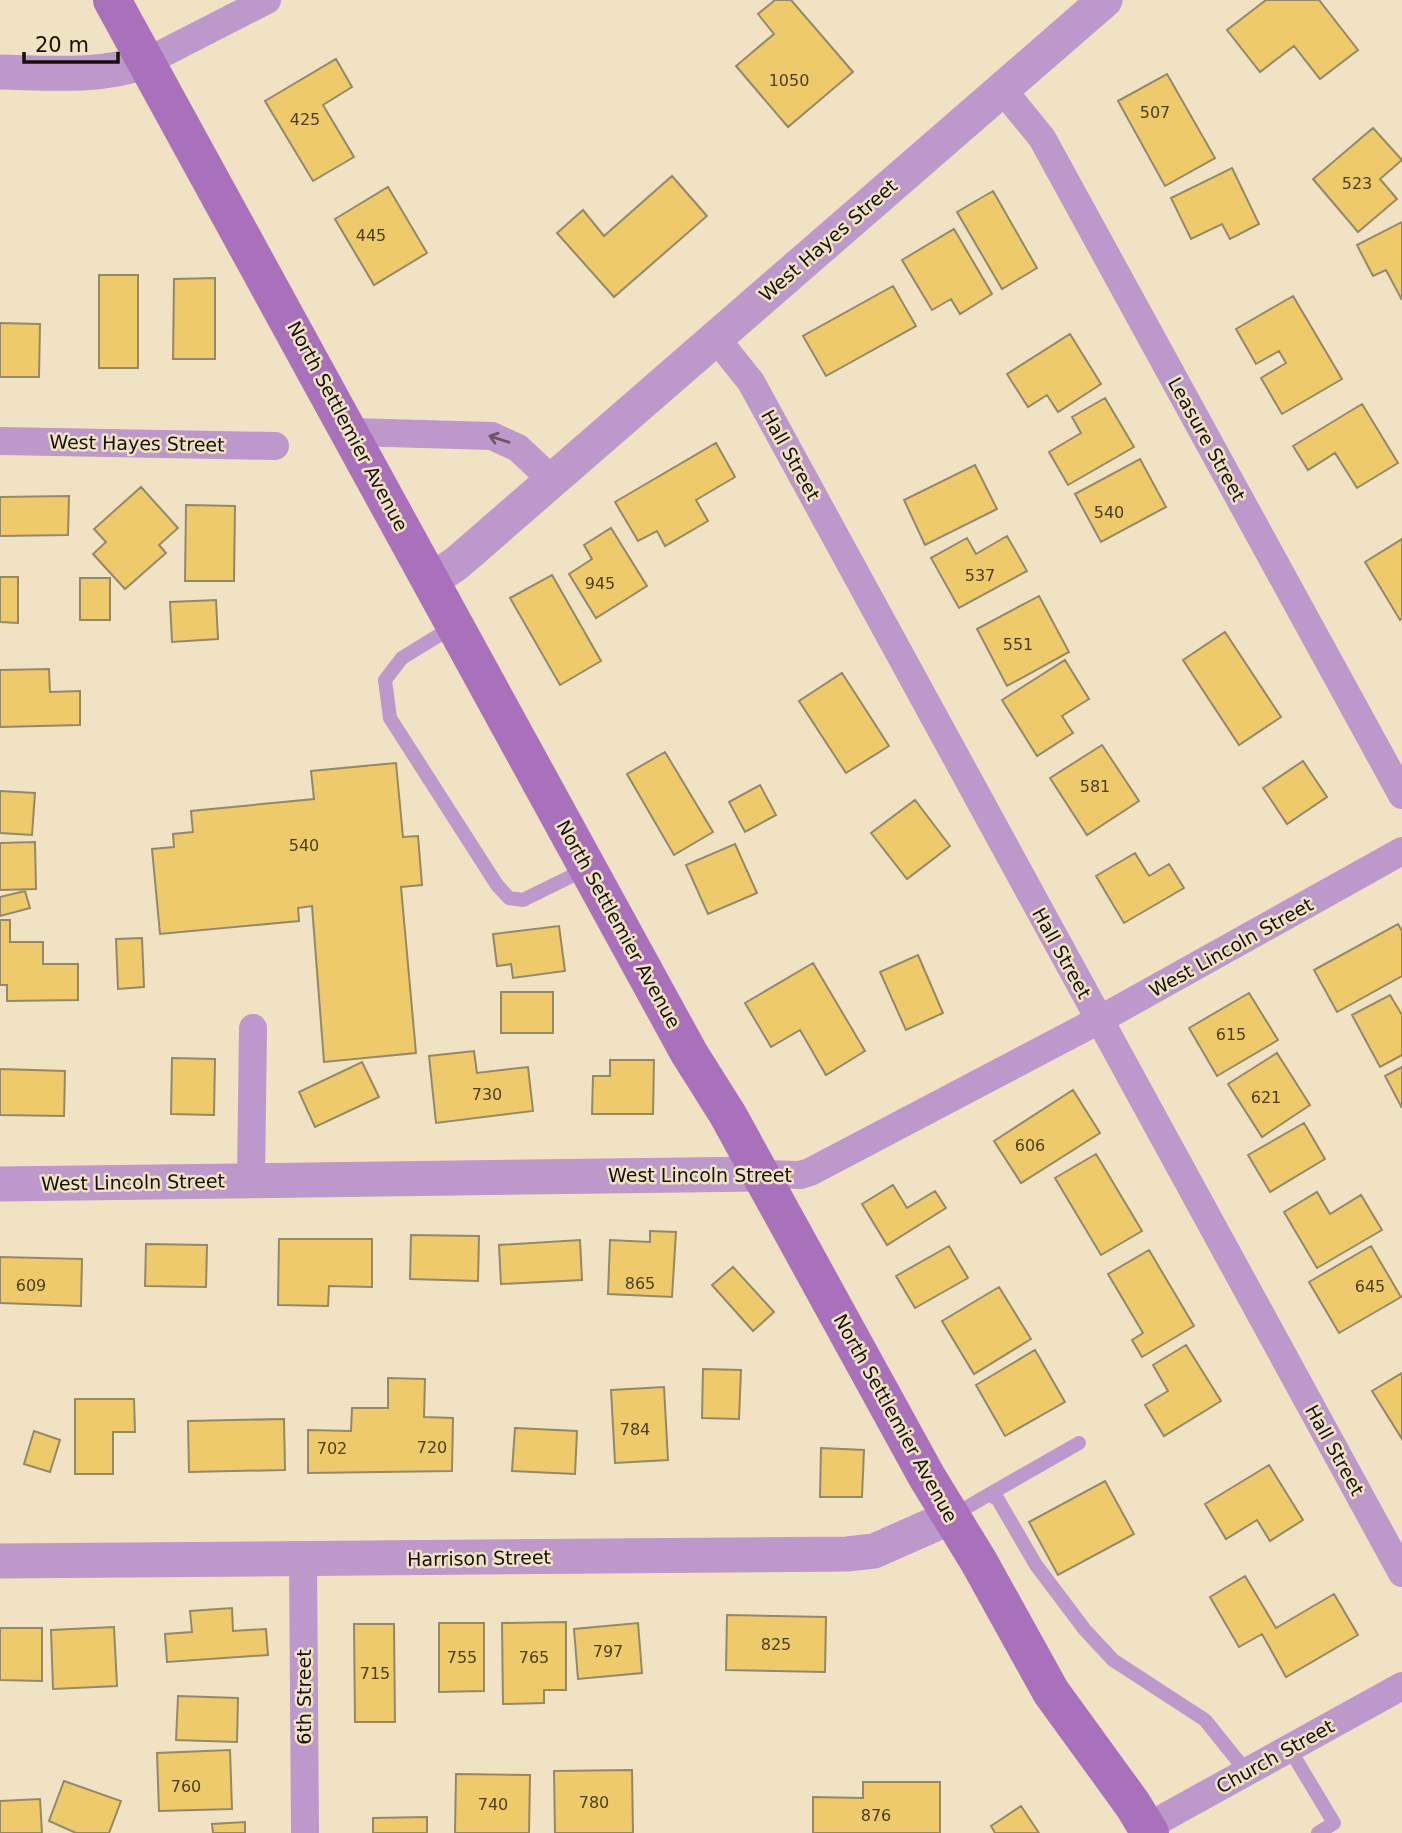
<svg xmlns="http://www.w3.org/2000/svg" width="1402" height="1833" font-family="'DejaVu Sans',sans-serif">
  <rect width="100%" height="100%" fill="#f0e3c4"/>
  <!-- building -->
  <path fill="#efca6b" stroke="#94886b" stroke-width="2" d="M 775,0 L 791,0 L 853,72 L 788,127 L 736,66 L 774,34 L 758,14 Z
    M 1266,0 L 1319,0 L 1358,50 L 1320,79 L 1294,46 L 1260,72 L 1227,30 Z
    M 336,59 L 352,87 L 323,105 L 354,157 L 313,181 L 265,101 Z
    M 1167,74 L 1215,158 L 1165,186 L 1118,101 Z
    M 1373,128 L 1402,160 L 1380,179 L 1397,199 L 1358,232 L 1313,179 Z
    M 1232,168 L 1259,224 L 1230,239 L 1222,224 L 1191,239 L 1171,198 Z
    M 672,176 L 707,216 L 614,297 L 557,233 L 583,210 L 604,236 Z
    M 388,187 L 427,253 L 374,285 L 335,219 Z
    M 993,191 L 1037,268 L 1002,289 L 957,212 Z
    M 1402,222 L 1402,300 L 1386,270 L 1373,276 L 1357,245 Z
    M 954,229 L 992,294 L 960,314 L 951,299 L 932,310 L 902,260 Z
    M 99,275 L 138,275 L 138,368 L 99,368 Z
    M 215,278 L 215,359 L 173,359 L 174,279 Z
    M 893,286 L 916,326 L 826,376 L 803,336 Z
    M 1293,296 L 1342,379 L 1282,414 L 1261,378 L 1286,363 L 1279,351 L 1256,364 L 1236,329 Z
    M 0,323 L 40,324 L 39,377 L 0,377 Z
    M 1070,334 L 1101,384 L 1058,412 L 1047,395 L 1028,407 L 1007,374 Z
    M 1105,398 L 1134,447 L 1068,485 L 1049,452 L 1081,433 L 1072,417 Z
    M 1362,404 L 1398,463 L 1357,488 L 1335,453 L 1308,470 L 1293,446 Z
    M 716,443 L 735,477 L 696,500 L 708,521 L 665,546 L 657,531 L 638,541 L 615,502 Z
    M 1140,459 L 1166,507 L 1101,542 L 1075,494 Z
    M 975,465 L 997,509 L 925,545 L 904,500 Z
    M 141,487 L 178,528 L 159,545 L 166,553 L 125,589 L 93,554 L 106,542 L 94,529 Z
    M 69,496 L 68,535 L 0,536 L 0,497 Z
    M 186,505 L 235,506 L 234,581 L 185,581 Z
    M 611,528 L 647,586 L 596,618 L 569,574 L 592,559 L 584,545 Z
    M 1007,536 L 1027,571 L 959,608 L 931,558 L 967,538 L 976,554 Z
    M 1402,539 L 1402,618 L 1400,620 L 1365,562 Z
    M 552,575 L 601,661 L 560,685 L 510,598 Z
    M 0,577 L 18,577 L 18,623 L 0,622 Z
    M 80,578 L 110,578 L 110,620 L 80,620 Z
    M 1039,596 L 1069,652 L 1007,686 L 977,629 Z
    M 216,600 L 218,639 L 172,642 L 170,602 Z
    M 1225,632 L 1281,717 L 1239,745 L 1183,660 Z
    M 1065,660 L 1089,699 L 1062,716 L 1073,733 L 1037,756 L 1002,700 Z
    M 49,669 L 50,692 L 80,691 L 80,725 L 0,727 L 0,670 Z
    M 842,673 L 889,746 L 846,773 L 799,701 Z
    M 1102,745 L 1139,801 L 1087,835 L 1050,778 Z
    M 665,752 L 713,832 L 674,855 L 627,774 Z
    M 1303,761 L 1327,797 L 1287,824 L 1263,788 Z
    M 396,763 L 403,837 L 418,836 L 422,885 L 401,887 L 416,1053 L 324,1062 L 312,906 L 298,908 L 299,921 L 160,934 L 152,849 L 174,847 L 173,834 L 193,832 L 191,811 L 314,799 L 311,771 Z
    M 760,785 L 776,815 L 745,832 L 729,802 Z
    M 0,791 L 35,793 L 32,835 L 0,833 Z
    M 915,800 L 950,846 L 907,879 L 871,833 Z
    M 35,842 L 36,889 L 0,890 L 0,843 Z
    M 735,844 L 757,893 L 708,914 L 686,865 Z
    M 1135,853 L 1149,876 L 1169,864 L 1184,888 L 1124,923 L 1096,876 Z
    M 25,891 L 30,908 L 0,916 L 0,897 Z
    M 0,920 L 10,920 L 10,942 L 43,942 L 43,964 L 78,964 L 78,1000 L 7,1001 L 7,985 L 0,985 Z
    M 1398,924 L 1402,931 L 1402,976 L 1337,1012 L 1314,970 Z
    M 559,926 L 565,971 L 513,978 L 511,964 L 497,966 L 493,934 Z
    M 142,938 L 144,987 L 118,989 L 116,939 Z
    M 918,955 L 943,1013 L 906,1030 L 880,972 Z
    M 813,963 L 865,1051 L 826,1075 L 800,1030 L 771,1047 L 745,1003 Z
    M 501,992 L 553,992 L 553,1033 L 501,1033 Z
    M 1249,993 L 1278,1040 L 1217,1076 L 1189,1028 Z
    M 1390,995 L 1402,1015 L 1402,1055 L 1380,1067 L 1352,1015 Z
    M 474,1051 L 477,1073 L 528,1067 L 533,1111 L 436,1123 L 429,1056 Z
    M 1277,1053 L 1310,1105 L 1262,1137 L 1228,1084 Z
    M 172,1058 L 215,1059 L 214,1115 L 171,1114 Z
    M 610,1060 L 654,1060 L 653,1114 L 592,1114 L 593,1076 L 610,1076 Z
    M 362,1062 L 379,1097 L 315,1127 L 299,1092 Z
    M 1402,1067 L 1402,1108 L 1385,1076 Z
    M 0,1069 L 65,1071 L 64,1116 L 0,1115 Z
    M 1073,1090 L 1100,1133 L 1021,1183 L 994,1141 Z
    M 1304,1123 L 1325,1159 L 1270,1192 L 1248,1155 Z
    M 1096,1154 L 1142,1231 L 1101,1255 L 1055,1178 Z
    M 893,1185 L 907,1208 L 935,1191 L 946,1208 L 887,1245 L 862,1204 Z
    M 1317,1192 L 1330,1214 L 1361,1195 L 1382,1230 L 1317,1268 L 1284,1212 Z
    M 650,1231 L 676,1232 L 672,1297 L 608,1294 L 610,1240 L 650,1242 Z
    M 411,1235 L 479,1236 L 478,1281 L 410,1279 Z
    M 279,1239 L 372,1239 L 372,1287 L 329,1286 L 328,1306 L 278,1305 Z
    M 580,1240 L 582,1280 L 501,1284 L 499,1245 Z
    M 146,1244 L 207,1245 L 206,1287 L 145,1286 Z
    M 949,1246 L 968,1278 L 915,1308 L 896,1276 Z
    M 1371,1246 L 1401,1297 L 1339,1333 L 1309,1282 Z
    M 1149,1250 L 1194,1326 L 1142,1357 L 1132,1340 L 1143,1333 L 1108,1274 Z
    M 0,1257 L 82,1259 L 81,1306 L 0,1303 Z
    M 733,1267 L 774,1312 L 753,1331 L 712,1285 Z
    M 999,1287 L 1031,1339 L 974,1374 L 942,1321 Z
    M 1186,1345 L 1221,1401 L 1164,1436 L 1145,1405 L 1168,1391 L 1153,1365 Z
    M 1035,1350 L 1065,1402 L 1005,1436 L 976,1385 Z
    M 703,1369 L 741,1370 L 739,1419 L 702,1418 Z
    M 1402,1373 L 1402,1439 L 1372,1391 Z
    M 388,1378 L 425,1379 L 424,1417 L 453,1418 L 452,1471 L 308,1473 L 308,1430 L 351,1431 L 352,1408 L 388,1408 Z
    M 664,1387 L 668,1460 L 615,1463 L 611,1390 Z
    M 75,1399 L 134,1399 L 135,1432 L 113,1432 L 113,1474 L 75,1474 Z
    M 284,1419 L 285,1470 L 189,1472 L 188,1421 Z
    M 515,1428 L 577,1431 L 575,1474 L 512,1471 Z
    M 34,1431 L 60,1440 L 50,1472 L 24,1464 Z
    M 821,1448 L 864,1450 L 862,1497 L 820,1497 Z
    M 1269,1465 L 1303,1520 L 1270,1541 L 1257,1520 L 1226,1539 L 1205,1504 Z
    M 1105,1481 L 1134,1534 L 1058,1575 L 1029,1522 Z
    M 1245,1576 L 1276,1628 L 1334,1594 L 1358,1635 L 1286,1677 L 1262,1634 L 1239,1647 L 1210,1597 Z
    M 232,1608 L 233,1631 L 266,1629 L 268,1655 L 167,1662 L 165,1634 L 192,1632 L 190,1611 Z
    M 727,1615 L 826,1617 L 825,1672 L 726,1670 Z
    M 566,1622 L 566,1690 L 544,1690 L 544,1703 L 503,1704 L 502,1623 Z
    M 439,1623 L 484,1623 L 484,1691 L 439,1692 Z
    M 638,1623 L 642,1673 L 578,1679 L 574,1629 Z
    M 354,1624 L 394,1624 L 395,1722 L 355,1722 Z
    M 114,1627 L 117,1686 L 53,1689 L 51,1630 Z
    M 0,1628 L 42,1628 L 42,1681 L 0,1680 Z
    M 178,1696 L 238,1698 L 237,1742 L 176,1740 Z
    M 230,1750 L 232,1809 L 159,1811 L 157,1753 Z
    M 632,1770 L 633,1833 L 555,1833 L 554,1771 Z
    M 456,1774 L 530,1775 L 529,1833 L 455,1833 Z
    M 64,1781 L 121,1801 L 109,1833 L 76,1833 L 49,1821 Z
    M 863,1782 L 940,1782 L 940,1833 L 813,1833 L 813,1797 L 863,1798 Z
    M 40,1799 L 42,1833 L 0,1833 L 0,1801 Z
    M 1021,1806 L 1039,1833 L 995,1833 L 991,1826 Z
    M 427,1817 L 427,1833 L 373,1833 L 373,1818 Z
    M 245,1822 L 245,1833 L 213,1833 L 212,1824 Z"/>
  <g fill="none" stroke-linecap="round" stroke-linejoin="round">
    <!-- service -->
    <path stroke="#bd98ca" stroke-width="14" d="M 454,626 L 402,658 L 385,680 L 390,718 L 497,885 L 509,898 L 523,900 L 586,869
      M 988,1495 L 1079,1443
      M 952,1516 L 988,1495 L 997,1498 L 1036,1565 L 1085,1630 L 1113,1660 L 1205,1720 L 1246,1771
      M 1289,1748 L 1334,1823 L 1318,1833"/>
    <!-- minor -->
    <path stroke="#bd98ca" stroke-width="28" d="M 148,61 L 267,0
      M 1002,89 L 1042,138 L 1402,795
      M 715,337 L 751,382 L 1402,1573
      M 352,432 L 492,436 L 518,448 L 552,480
      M 0,441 L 275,446
      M 761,1174 L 800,1175 L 810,1172 L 1099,1020 L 1402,851
      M 251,1180 L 253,1028
      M 303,1560 L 305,1833
      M 1147,1827 L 1402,1686"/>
    <!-- tertiary -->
    <path stroke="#bd98ca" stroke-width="35" d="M 0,72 C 51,73 99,78 148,61
      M 431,581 L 457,563 L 1105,0
      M 0,1184 L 761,1174
      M 0,1561 L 847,1554 L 874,1551 L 951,1517"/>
    <!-- secondary -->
    <path stroke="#a971bc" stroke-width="38" d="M 112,0 L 689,1053 L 728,1115 L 927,1477 L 979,1562 L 1051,1692 L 1133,1805 L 1150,1833"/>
  </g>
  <!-- one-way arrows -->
  <defs><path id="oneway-shaft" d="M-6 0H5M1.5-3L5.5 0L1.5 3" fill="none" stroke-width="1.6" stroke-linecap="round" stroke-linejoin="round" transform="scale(1.75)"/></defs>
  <use stroke="#695468" href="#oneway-shaft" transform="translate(499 439) rotate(-162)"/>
  <g text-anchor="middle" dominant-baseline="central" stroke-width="5" stroke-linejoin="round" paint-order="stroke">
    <!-- number labels -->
    <g font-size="16" fill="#4c3f1f">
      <text x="789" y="80">1050</text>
      <text x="1155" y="112">507</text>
      <text x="305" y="119">425</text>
      <text x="1357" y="183">523</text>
      <text x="371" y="235">445</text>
      <text x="1109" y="512">540</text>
      <text x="980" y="575">537</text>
      <text x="600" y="583">945</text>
      <text x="1018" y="644">551</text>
      <text x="1095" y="786">581</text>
      <text x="304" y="845">540</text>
      <text x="1231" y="1034">615</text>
      <text x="487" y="1094">730</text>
      <text x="1266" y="1097">621</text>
      <text x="1030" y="1145">606</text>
      <text x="640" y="1283">865</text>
      <text x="31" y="1285">609</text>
      <text x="1370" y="1286">645</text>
      <text x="635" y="1429">784</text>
      <text x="432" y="1447">720</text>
      <text x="332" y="1448">702</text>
      <text x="776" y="1644">825</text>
      <text x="608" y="1651">797</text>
      <text x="462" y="1657">755</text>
      <text x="534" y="1657">765</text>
      <text x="375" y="1673">715</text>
      <text x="186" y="1786">760</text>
      <text x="594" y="1802">780</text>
      <text x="493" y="1804">740</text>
      <text x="876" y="1815">876</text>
    </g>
    <!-- street labels -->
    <g font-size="19" fill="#151106" stroke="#f0e3c4">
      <text transform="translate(828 240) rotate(-41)">West Hayes Street</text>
      <text transform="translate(348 426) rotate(62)">North Settlemier Avenue</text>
      <text transform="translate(1207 439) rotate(61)">Leasure Street</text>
      <text transform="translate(137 443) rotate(1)">West Hayes Street</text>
      <text transform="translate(791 455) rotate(61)">Hall Street</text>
      <text transform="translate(619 924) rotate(61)">North Settlemier Avenue</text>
      <text transform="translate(1231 947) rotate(-29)">West Lincoln Street</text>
      <text transform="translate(1062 953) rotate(61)">Hall Street</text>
      <text x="700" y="1175">West Lincoln Street</text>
      <text transform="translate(133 1182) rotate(-1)">West Lincoln Street</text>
      <text transform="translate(896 1418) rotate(61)">North Settlemier Avenue</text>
      <text transform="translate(1335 1450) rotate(61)">Hall Street</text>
      <text transform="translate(479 1558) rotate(-1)">Harrison Street</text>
      <text transform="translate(304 1697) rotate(-90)">6th Street</text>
      <text transform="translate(1275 1756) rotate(-29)">Church Street</text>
    </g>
  </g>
  <!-- scale -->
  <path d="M24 52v10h94v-10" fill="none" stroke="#151106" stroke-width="3.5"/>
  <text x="35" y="52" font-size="21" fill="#151106" stroke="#f0e3c4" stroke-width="5" paint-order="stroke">20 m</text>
</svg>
